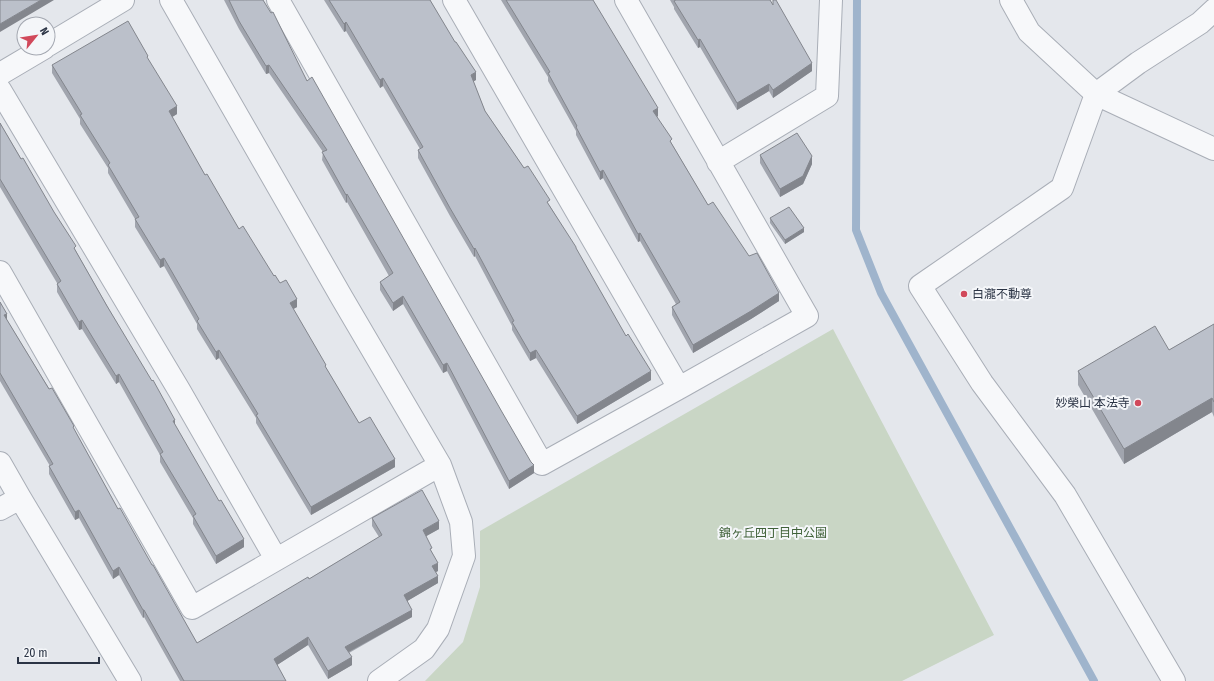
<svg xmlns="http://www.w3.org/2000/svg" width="1214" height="681" font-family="'Fira Sans Condensed','Noto Sans JP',sans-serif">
  <rect width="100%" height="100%" fill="#e4e7ec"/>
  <!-- green -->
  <path fill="#c9d6c5" d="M 833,329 L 994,635 L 902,681 L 425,681 L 463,642 L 480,587 L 480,531 Z"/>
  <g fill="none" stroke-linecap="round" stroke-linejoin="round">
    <!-- stream -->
    <path stroke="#9fb4cc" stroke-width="8" d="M 857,0 L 856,230 L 881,293 L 1094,681"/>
    <defs>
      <path id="street" d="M 171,0 L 342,298 L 440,465 L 461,522 L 464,556 L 438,629 L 424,649 L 379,681
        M 278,0 L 542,464 L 679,388
        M 454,0 L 679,388 L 807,316 L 626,0
        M 1011,0 L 1029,32 L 1096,94 L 1214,149
        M 48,45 L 123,0
        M 0,74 L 44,48
        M 0,90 L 179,390 L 276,559
        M 718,162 L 827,96 L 831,0
        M 0,272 L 192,608 L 440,465
        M 0,463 L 20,498
        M 0,509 L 20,498 L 130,681
        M 1174,681 L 1065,495 L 982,383 L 920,286 L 1062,188 L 1096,94 L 1138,63 L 1200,23 L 1214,10"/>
    </defs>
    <!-- street casing -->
    <use href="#street" stroke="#a9aeb7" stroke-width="24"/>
    <!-- street -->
    <use href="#street" stroke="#f7f8fa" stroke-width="22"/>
  </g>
  <!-- wall -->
  <path fill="#a1a5ae" d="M 224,0 L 263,0 L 307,81 L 534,473 L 509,489 L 447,371 L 443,373 L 403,304 L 393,311 L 380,290 L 380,282 L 389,276 L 347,202 L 346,203 L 322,160 L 323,152 L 269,73 L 266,74 L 239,29 Z
    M 324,0 L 430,0 L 476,80 L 473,81 L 485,111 L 550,206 L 576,249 L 651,380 L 577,424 L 536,358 L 530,361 L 512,330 L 512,326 L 475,256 L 474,257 L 450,216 L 418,158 L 418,150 L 420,149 L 383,86 L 380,88 L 346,31 L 344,32 Z
    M 501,0 L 593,0 L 658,116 L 657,117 L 672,144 L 708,205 L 779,301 L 751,319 L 693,353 L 672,315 L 672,307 L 676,304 L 640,241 L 638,242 L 603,178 L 600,180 L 576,135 L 576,131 L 548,81 L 548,77 Z
    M 670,0 L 770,0 L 812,71 L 773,98 L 769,91 L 737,110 L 700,47 L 698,48 L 674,9 L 674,7 Z
    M 148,59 L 177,114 L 172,117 L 205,175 L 239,229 L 297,307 L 293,309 L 326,368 L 359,423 L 395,467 L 311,515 L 256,423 L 256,418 L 219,358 L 216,360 L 197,329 L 197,324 L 164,266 L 160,268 L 135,227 L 135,219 L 108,173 L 108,168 L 80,124 L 80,119 L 52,73 L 52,65 Z
    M 0,123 L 76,251 L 244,547 L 216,564 L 193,524 L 193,518 L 160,462 L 160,455 L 119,382 L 116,384 L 82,329 L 79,330 L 57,292 L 57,283 L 0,187 Z
    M 760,155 L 812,164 L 803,184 L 780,197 L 760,163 Z
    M 770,218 L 804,232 L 785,244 L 770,223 Z
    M 0,302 L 7,320 L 74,429 L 118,509 L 152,565 L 197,643 L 309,579 L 379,537 L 372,526 L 372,518 L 439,529 L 426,536 L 438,571 L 436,572 L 438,583 L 407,601 L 412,617 L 349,653 L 352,665 L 328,679 L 308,645 L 277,665 L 286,681 L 180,681 L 144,617 L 143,618 L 119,575 L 113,579 L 79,518 L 75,520 L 49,474 L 49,466 L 50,466 L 0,381 Z
    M 1214,324 L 1214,417 L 1212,412 L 1124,464 L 1078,385 L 1078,371 L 1169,350 Z"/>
  <!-- shaded-wall -->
  <path fill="#83868d" d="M 41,0 L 54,0 L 0,32 L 0,24 Z
    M 346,22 L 346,31 L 344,32 L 344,24 Z
    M 700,39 L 700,47 L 698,48 L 698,40 Z
    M 812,63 L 812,71 L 773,98 L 773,90 Z
    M 269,65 L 269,73 L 266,74 L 266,66 Z
    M 476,72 L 476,80 L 471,83 L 471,75 Z
    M 383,78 L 383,86 L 380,88 L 380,80 Z
    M 769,84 L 769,91 L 737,110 L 737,103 Z
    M 177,106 L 177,114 L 169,119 L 169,111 Z
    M 658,108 L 658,116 L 653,119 L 653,111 Z
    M 812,156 L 812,164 L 803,184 L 780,197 L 780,189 Z
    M 603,170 L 603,178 L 600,180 L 600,172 Z
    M 347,194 L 347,202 L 346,203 L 346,195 Z
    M 804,228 L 804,232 L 785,244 L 785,240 Z
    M 640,233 L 640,241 L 638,242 L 638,234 Z
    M 475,248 L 475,256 L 474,257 L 474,249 Z
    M 164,258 L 164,266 L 160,268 L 160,260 Z
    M 779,293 L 779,301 L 751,319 L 693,353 L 693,345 Z
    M 403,296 L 403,304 L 393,311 L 393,303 Z
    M 297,299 L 297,307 L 290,311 L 290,303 Z
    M 7,314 L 7,322 L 4,315 Z
    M 82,320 L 82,329 L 79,330 L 79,322 Z
    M 219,350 L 219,358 L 216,360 L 216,352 Z
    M 536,350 L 536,358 L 530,361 L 530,353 Z
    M 447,363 L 447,371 L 443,373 L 443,365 Z
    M 651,371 L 651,380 L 577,424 L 577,416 Z
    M 119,374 L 119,382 L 116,384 L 116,376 Z
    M 1212,398 L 1212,412 L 1124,464 L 1124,449 Z
    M 175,420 L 175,428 L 173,421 Z
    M 395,459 L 395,467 L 311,515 L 311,507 Z
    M 534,465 L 534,473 L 509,489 L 509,481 Z
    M 79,510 L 79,518 L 75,520 L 75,512 Z
    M 439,521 L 439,529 L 423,538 L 423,530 Z
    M 244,539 L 244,547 L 216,564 L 216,556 Z
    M 438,563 L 438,571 L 432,574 L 432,566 Z
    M 119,567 L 119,575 L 113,579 L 113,571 Z
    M 438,576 L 438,583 L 404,603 L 404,595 Z
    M 143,610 L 144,610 L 144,617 L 143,618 Z
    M 412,610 L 412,617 L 345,654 L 345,647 Z
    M 308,637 L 308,645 L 274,667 L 274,659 Z
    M 352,657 L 352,665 L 328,679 L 328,671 Z"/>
  <!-- building -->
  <path fill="#bbc0ca" stroke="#83868d" d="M 0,0 L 41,0 L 0,24 Z
    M 229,0 L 263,0 L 271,13 L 273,12 L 307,81 L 312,77 L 502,412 L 531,462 L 534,465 L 509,481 L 447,363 L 443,365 L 403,296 L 393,303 L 380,282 L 393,273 L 347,194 L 346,195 L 322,152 L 327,150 L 269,65 L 266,66 L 239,21 Z
    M 329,0 L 430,0 L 455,42 L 456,42 L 476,72 L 471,75 L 485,111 L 524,168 L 528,166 L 550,200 L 547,202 L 576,247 L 576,248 L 626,336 L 628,334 L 651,371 L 577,416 L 536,350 L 530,353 L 512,322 L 514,321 L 475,248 L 474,249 L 450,208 L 418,150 L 423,147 L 383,78 L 380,80 L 346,22 L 344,24 Z
    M 506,0 L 593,0 L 658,108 L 653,111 L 672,139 L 670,141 L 708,205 L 713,202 L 749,256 L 757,253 L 779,293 L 751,311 L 693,345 L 672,307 L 680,302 L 640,233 L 638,234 L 603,170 L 600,172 L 576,127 L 577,126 L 548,73 L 550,72 Z
    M 675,0 L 770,0 L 773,5 L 773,0 L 776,0 L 812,63 L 773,90 L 769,84 L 737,103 L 700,39 L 698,40 L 674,1 L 675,1 Z
    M 128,21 L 148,56 L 147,57 L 177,106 L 169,111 L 205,175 L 207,174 L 239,229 L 243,226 L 274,276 L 275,275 L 280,283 L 286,280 L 297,299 L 290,303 L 326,365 L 325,366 L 359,423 L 370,417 L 395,459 L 311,507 L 256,415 L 258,414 L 219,350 L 216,352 L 197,321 L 199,319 L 164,258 L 160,260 L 135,219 L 139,217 L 108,165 L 110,163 L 80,115 L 82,114 L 52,65 Z
    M 0,123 L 21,159 L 23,158 L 54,212 L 76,246 L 74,248 L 107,306 L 152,381 L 153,380 L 175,420 L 173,421 L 219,501 L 221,500 L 244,539 L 216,556 L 193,516 L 196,514 L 160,454 L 163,452 L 119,374 L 116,376 L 82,320 L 79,322 L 57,284 L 61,281 L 0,179 Z
    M 797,133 L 812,156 L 803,176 L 780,189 L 760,155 Z
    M 789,207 L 804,228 L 785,240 L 770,218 Z
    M 0,302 L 7,314 L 4,315 L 49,389 L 52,388 L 74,426 L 73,427 L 118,509 L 120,508 L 152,565 L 153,565 L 197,643 L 308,577 L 309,579 L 382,535 L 372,518 L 422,490 L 439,521 L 423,530 L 432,548 L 430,549 L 438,563 L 432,566 L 438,576 L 404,595 L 412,610 L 345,647 L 352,657 L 328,671 L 308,637 L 274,659 L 286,681 L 184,681 L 144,610 L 143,610 L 119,567 L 113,571 L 79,510 L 75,512 L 49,466 L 53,464 L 0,373 Z
    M 1214,324 L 1214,402 L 1212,398 L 1124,449 L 1078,371 L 1155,326 L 1169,350 Z"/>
  <!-- markers -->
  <g fill="#d1495b" stroke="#f4f6f9" stroke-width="1.5">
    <circle cx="964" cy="294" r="4"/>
    <circle cx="1138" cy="403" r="4"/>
  </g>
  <g text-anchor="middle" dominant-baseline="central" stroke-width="4" stroke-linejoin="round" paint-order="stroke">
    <!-- poi labels -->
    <g font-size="12" fill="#2b3445" stroke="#f4f6f9" text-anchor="start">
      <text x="972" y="294">白瀧不動尊</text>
      <text x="1130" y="403" text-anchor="end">妙榮山 本法寺</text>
    </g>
    <!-- park labels -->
    <g font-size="12" fill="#3f6138" stroke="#f4f6f9">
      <text x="773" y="533">錦ヶ丘四丁目中公園</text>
    </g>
  </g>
  <!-- north arrow -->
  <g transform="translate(36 36) rotate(60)"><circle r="19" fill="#f4f6f9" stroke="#a4a8b1"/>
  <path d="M0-3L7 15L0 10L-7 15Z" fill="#d1495b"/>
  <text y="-6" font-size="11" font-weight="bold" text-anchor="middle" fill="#2b3445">N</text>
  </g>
  <!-- scale -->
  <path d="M18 657v6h81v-6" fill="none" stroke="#2b3445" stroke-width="2"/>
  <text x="24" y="657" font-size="12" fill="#2b3445" stroke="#f4f6f9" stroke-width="3" paint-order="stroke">20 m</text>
</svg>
